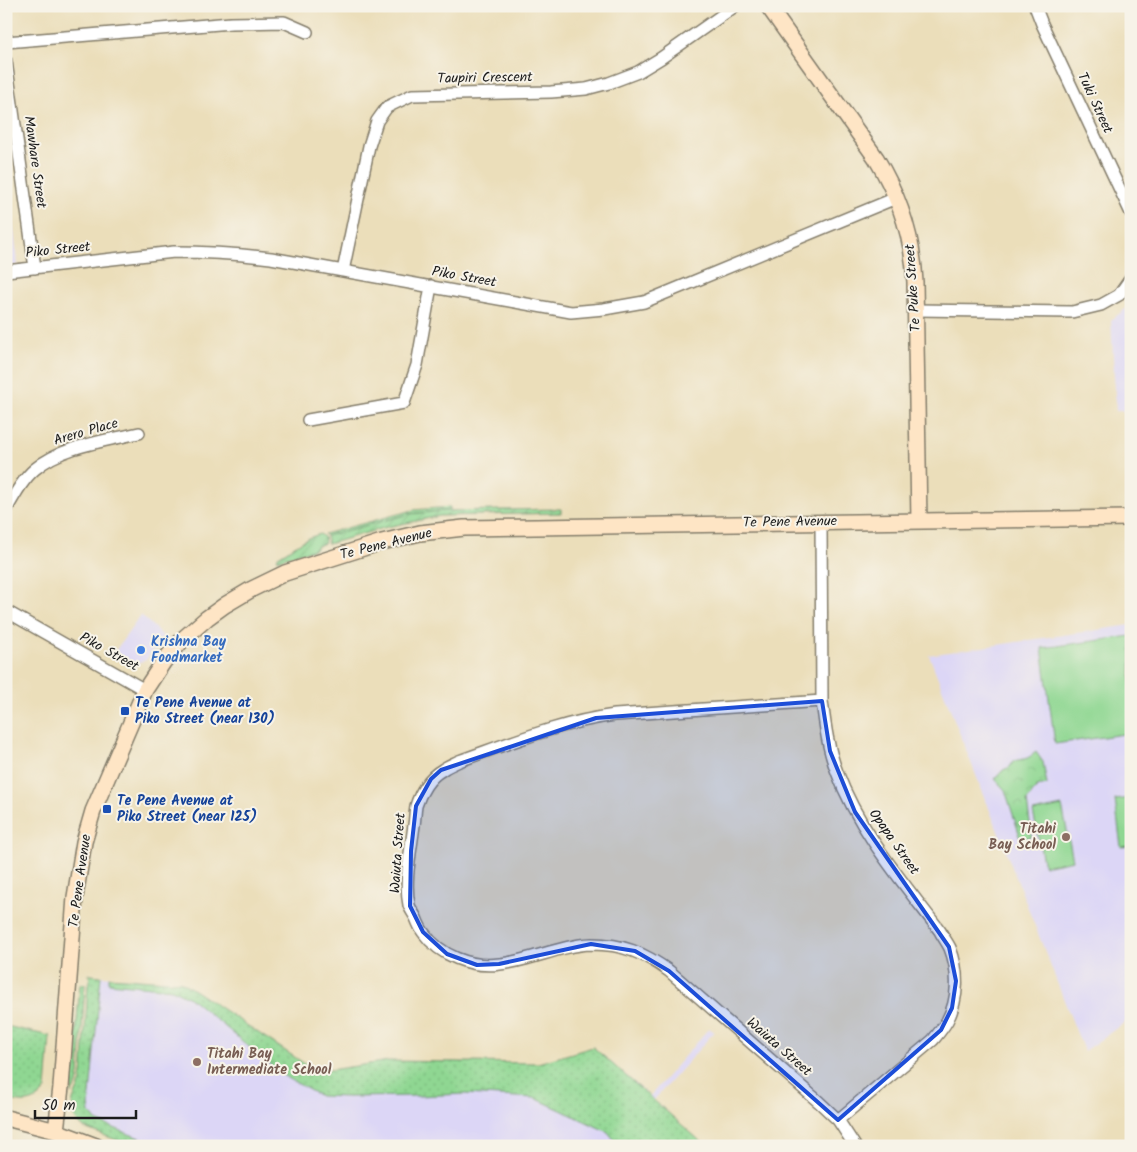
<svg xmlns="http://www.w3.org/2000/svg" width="1137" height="1152" font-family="Kalam,sans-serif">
  <defs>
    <pattern id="grass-dots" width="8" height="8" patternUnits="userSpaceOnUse" patternTransform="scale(1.25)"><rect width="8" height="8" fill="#8fd792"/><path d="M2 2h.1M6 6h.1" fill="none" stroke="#7bb87d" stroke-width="1.8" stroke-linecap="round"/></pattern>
    <pattern id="park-crowns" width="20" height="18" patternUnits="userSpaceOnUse" patternTransform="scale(1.25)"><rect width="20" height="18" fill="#8fd792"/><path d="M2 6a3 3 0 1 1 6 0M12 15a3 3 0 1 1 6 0" fill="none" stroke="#7bb87d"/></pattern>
    <pattern id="garden-furrows" width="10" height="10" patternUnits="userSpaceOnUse" patternTransform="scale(1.25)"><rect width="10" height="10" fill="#8fd792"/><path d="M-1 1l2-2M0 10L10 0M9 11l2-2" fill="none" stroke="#7bb87d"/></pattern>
  </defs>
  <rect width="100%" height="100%" fill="#f7f3e8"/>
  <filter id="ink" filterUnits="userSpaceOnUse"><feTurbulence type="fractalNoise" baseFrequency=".02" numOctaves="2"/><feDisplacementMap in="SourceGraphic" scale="10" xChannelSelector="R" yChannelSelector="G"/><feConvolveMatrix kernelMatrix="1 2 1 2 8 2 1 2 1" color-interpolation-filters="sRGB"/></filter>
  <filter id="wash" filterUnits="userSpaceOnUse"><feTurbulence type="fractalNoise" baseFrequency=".0096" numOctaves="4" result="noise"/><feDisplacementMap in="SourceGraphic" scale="20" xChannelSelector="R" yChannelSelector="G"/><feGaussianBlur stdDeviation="1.12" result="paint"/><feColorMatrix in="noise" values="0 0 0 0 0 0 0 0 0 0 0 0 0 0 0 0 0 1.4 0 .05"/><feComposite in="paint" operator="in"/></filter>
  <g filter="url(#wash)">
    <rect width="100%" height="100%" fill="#ebdeba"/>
    <!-- built -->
    <path fill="#dcd6f6" d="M 6,167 L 18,265 L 6,267 Z
      M 1131,305 L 1131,411 L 1116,411 L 1111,320 Z
      M 141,615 L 163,636 L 146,660 L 136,664 L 124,661 L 113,654 Z
      M 1131,625 L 1131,1018 L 1084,1051 L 929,655 Z
      M 101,976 L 182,982 L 317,1072 L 389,1061 L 538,1063 L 593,1047 L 650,1096 L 709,1028 L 714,1032 L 654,1100 L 706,1146 L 160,1146 L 96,1121 L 90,1113 L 89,1105 Z"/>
    <!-- grass -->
    <path fill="url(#grass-dots)" stroke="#567a57" d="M 450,507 L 450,510 L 409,514 L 326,536 L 324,534 L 413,510 Z
      M 89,974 L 91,975 L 101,976 L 89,1105 L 90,1113 L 96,1121 L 160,1146 L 133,1146 L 84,1128 C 78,1123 73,1118 72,1109 C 71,1098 79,1091 81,1080 C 83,1069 83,1057 84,1046 C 85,1025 87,1004 88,984 L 90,979 Z
      M 109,977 L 182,982 L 317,1072 L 389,1061 L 538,1063 L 593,1047 L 706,1146 L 619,1146 L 608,1132 L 535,1098 L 465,1094 L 418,1096 L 348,1097 L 320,1096 L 284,1076 L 193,1000 L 172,989 L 109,983 Z
      M 80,984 L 85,984 L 79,1075 L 77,1085 L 71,1094 Z
      M 6,1026 L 50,1036 L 46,1089 C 35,1105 23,1104 6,1099 Z"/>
    <!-- park -->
    <path fill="url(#park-crowns)" stroke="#567a57" d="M 1036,752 L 1043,762 L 1047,785 L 1037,787 L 1027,801 L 1032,837 L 1021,839 L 1018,834 L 1019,833 L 1005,790 L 995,779 L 1003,770 L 1010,767 C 1015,758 1016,761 1024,759 C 1029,758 1032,755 1036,752 Z"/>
    <!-- garden -->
    <path fill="url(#garden-furrows)" stroke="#567a57" d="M 561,509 L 561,513 L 440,516 L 387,527 L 328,544 L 326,536 L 409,514 L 440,511 Z
      M 320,534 L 324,537 L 325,543 L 317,546 L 315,549 L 277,560 L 278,556 L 308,538 Z"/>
    <!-- pitch -->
    <path fill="#8fd792" stroke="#567a57" d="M 1131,636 L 1131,733 L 1055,744 L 1042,648 Z
      M 1131,798 L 1131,846 L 1121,847 L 1115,800 Z
      M 1062,806 L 1073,860 L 1044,866 L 1033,812 Z"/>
  </g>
  <g filter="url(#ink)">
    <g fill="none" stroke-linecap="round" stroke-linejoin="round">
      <defs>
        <path id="street" d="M 1035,6 L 1042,24 L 1131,213
          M 6,42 L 231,23 L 284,22 L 307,32
          M 6,61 L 35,268
          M 6,271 L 174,252 C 207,252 239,254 271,258 L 571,312 L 604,309 L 644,302 L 896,198
          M 343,271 L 369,146 L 377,121 L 387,107 L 412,95 L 551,92 L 586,89 L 609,83 L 638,72 L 661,58 L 735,6
          M 916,310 L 1072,312 L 1101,305 L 1119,295 L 1131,278
          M 308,420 L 404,403 L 417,365 L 431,286
          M 6,510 C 14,496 23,479 35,469 C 62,446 105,441 139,433
          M 821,522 L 822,701 C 825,725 828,749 837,772 C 859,831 902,881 940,931 C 943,937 947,942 950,948 C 959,971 959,999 947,1021 C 943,1028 938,1034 933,1040 L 838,1120
          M 6,611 L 145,690
          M 822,701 L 615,715 C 561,722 510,743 459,761 C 453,764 447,766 442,770 C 429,777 420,793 416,806 C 415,812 415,819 414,825 C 411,850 404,881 409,905 C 410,909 414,914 416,918 C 418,923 420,928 423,932 C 440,956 471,968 500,964 C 531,961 560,945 592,944 C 623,944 644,953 669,971 L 819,1102 L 838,1120 L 855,1146"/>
        <path id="secondary" d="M 768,6 L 876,158 C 899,196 913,237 915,282 L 919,521
          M 6,1118 L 56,1131 L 96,1146
          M 56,1131 L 61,1087 L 75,897 L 84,842 L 93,811 L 145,690 L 164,661 L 183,639 L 207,618 L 225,605 L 252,589 L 285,573 L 382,542 L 420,533 L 464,528 L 1131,518"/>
      </defs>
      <!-- street casing -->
      <use href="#street" stroke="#847d6b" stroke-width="14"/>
      <!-- secondary casing -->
      <use href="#secondary" stroke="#847d6b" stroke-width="18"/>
      <!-- street -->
      <use href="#street" stroke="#fff" stroke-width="11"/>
      <!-- secondary -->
      <use href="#secondary" stroke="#fee5c5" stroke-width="15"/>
    </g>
  </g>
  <!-- marked area -->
  <path fill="#1d4ed8" fill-opacity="0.2" stroke="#1d4ed8" stroke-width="4" stroke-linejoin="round" d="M 822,701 L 830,751 L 855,812 L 949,947 L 956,981 L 952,1008 L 941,1030 L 838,1120 L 669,971 L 635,951 L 591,944 L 499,964 L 477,965 L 447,954 L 423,932 L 410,906 L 411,851 L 416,806 L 431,779 L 441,770 L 596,718 Z"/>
  <!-- markers -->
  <circle fill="#3f7fe0" stroke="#f7f3e8" stroke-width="2" cx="141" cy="650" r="5"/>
  <g fill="#1a4fb4" stroke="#f7f3e8" stroke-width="2">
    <rect x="120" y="706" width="10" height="10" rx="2.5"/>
    <rect x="102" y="804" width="10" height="10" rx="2.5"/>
  </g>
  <g fill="#8d6e63" stroke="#f7f3e8" stroke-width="2">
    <circle cx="1066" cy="837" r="5"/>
    <circle cx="197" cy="1062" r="5"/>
  </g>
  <g text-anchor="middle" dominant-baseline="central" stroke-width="4" stroke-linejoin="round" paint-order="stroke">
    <!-- street labels -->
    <g font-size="14" fill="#1c1c1c" stroke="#f7f3e8">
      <text transform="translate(485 78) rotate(-1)">Taupiri Crescent</text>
      <text transform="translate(1095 103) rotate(65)">Tuki Street</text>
      <text transform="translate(35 162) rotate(82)">Mawhare Street</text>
      <text transform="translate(58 250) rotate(-6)">Piko Street</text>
      <text transform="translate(464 277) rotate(10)">Piko Street</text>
      <text transform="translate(913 288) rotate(-94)">Te Puke Street</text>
      <text transform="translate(86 432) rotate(-16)">Arero Place</text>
      <text transform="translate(790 522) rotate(-1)">Te Pene Avenue</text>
      <text transform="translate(386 544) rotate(-14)">Te Pene Avenue</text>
      <text transform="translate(109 652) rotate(29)">Piko Street</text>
      <text transform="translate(894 842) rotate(55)">Opapa Street</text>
      <text transform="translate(398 853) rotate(-86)">Waiuta Street</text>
      <text transform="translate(80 881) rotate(-82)">Te Pene Avenue</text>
      <text transform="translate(779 1047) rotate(41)">Waiuta Street</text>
    </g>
    <!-- shop labels -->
    <g font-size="14" font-weight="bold" fill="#366cbe" stroke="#f7f3e8" text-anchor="start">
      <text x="151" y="642">Krishna Bay<tspan x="151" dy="16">Foodmarket</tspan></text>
    </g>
    <!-- transit labels -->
    <g font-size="14" font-weight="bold" fill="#164399" stroke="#f7f3e8" text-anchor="start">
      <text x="135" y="703">Te Pene Avenue at<tspan x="135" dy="16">Piko Street (near 130)</tspan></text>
      <text x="117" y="801">Te Pene Avenue at<tspan x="117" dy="16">Piko Street (near 125)</tspan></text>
    </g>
    <!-- education labels -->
    <g font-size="14" font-weight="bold" fill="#785e54" stroke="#f7f3e8" text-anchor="end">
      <text x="1056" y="829">Titahi<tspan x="1056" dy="16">Bay School</tspan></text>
      <text x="207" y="1054" text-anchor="start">Titahi Bay<tspan x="207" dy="16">Intermediate School</tspan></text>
    </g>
  </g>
  <!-- margin -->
  <rect width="1137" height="1152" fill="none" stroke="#f7f3e8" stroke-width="25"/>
  <!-- scale -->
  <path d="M35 1110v8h101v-8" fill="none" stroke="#1c1c1c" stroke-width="2.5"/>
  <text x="42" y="1110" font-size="15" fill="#1c1c1c" stroke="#f7f3e8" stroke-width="4" paint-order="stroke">50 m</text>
</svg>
